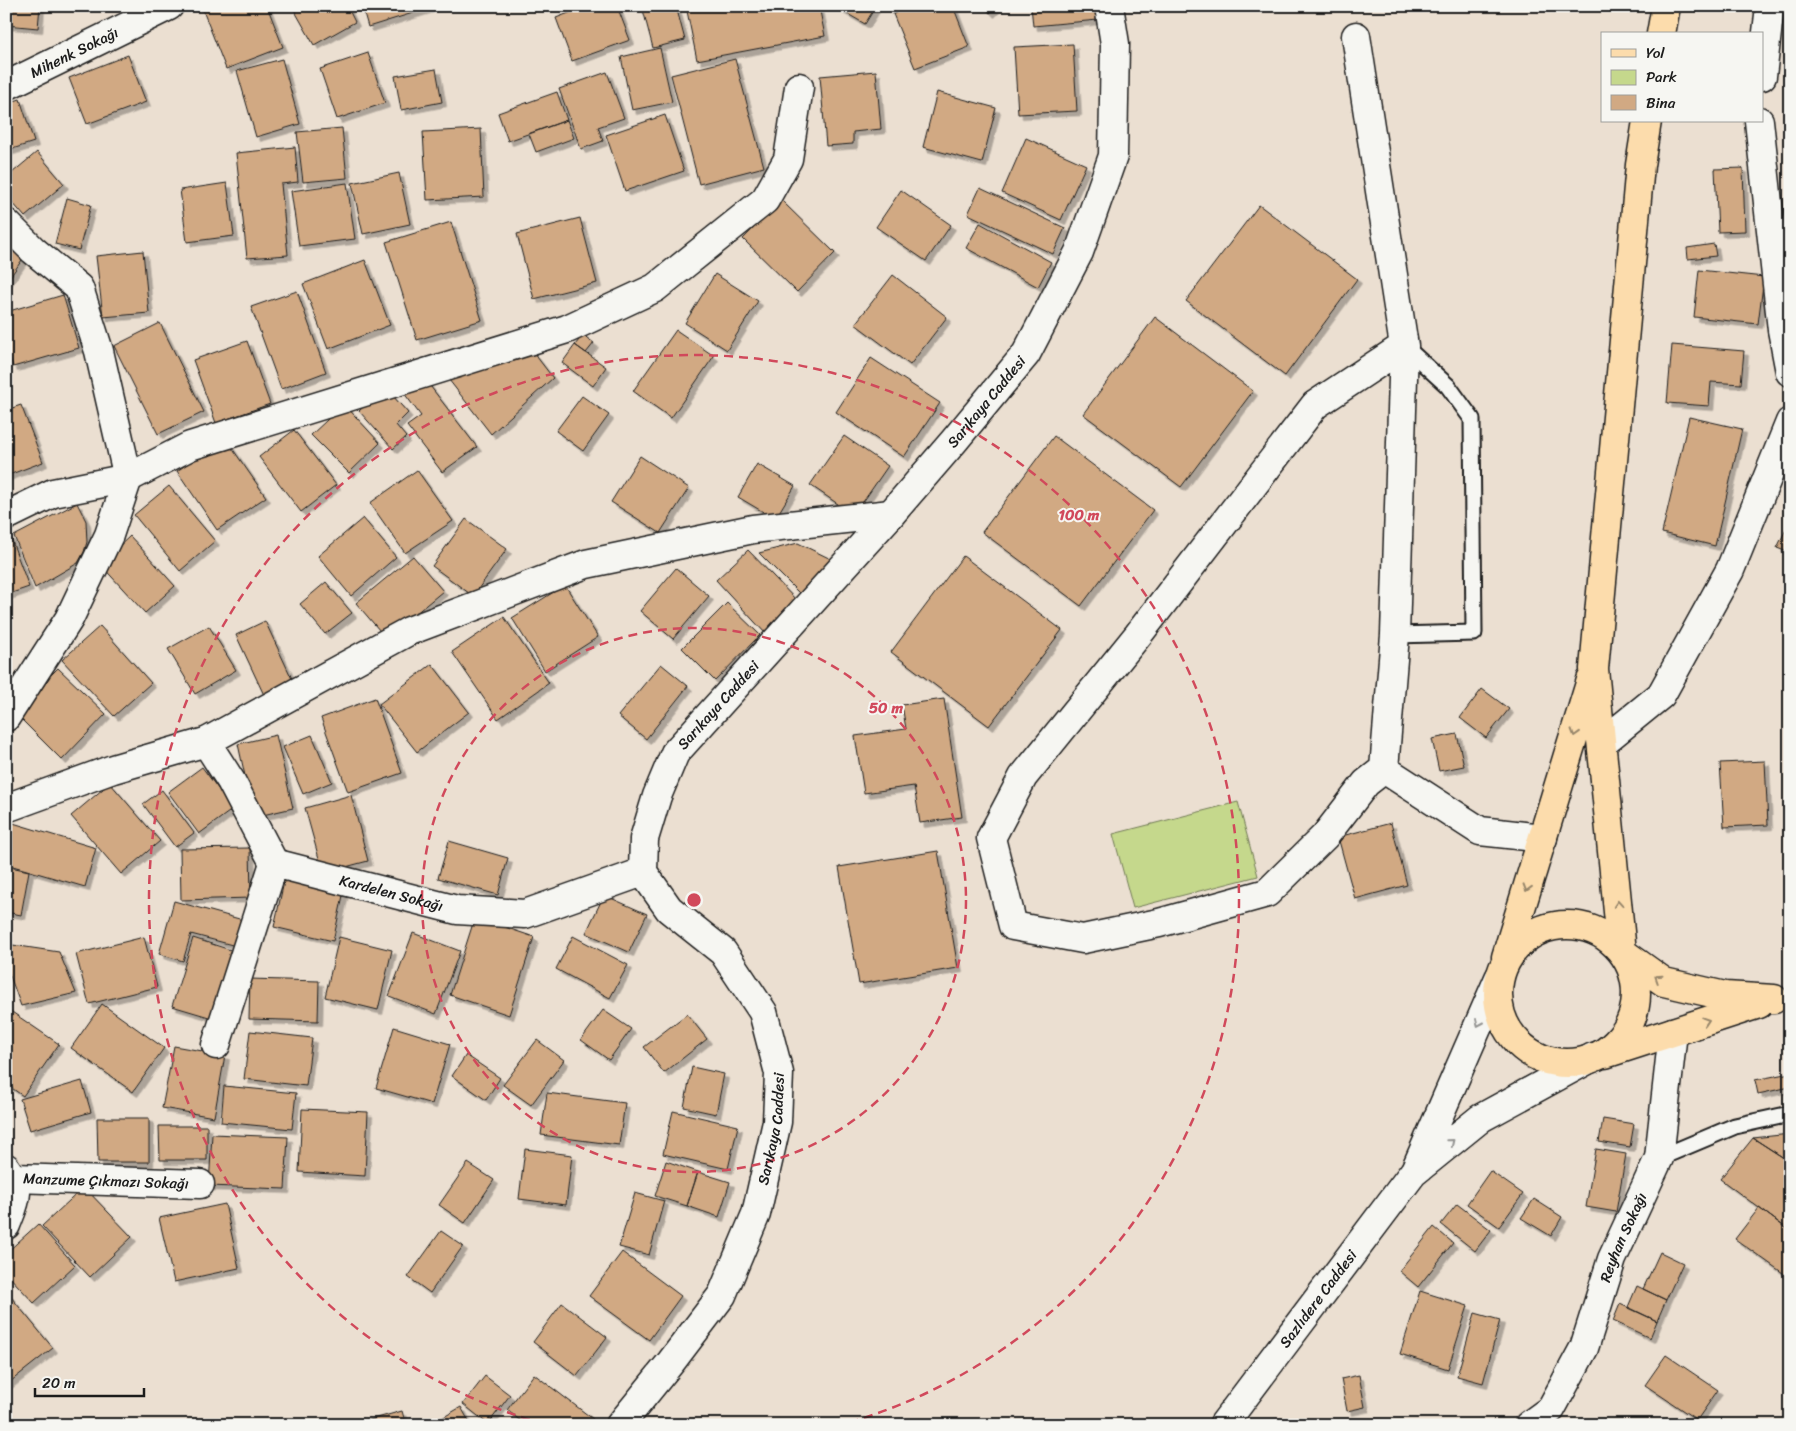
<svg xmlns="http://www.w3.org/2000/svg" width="1796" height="1431" font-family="Sriracha,sans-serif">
  <defs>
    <filter id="shadow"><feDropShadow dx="4.5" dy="4.5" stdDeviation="0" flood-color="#0004"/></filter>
  </defs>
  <rect width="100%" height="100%" fill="#ebdfd1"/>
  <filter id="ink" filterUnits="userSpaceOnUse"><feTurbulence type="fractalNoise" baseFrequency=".02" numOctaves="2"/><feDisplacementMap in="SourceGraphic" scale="10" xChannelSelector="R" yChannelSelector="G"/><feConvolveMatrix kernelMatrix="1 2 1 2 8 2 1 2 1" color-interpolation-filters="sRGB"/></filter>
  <g filter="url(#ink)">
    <!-- green -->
    <path fill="#c5d88c" stroke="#707a54" d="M 1238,802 L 1258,876 L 1133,908 L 1113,834 Z"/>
    <!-- building -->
    <path fill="#d1a983" stroke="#1c1c1c" filter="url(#shadow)" d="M 6,6 L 40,6 L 38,28 L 6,25 Z
      M 206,6 L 267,6 L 283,47 L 226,69 L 202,8 Z
      M 292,6 L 347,6 L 355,22 L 314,45 Z
      M 362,6 L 429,6 L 429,8 L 368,27 Z
      M 587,6 L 617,6 L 630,40 L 572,61 L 556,18 Z
      M 642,6 L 676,6 L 685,40 L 653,48 Z
      M 686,6 L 819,6 L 825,36 L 697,60 Z
      M 840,6 L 876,6 L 865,24 L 839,9 Z
      M 912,6 L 953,6 L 969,47 L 915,68 L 893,14 Z
      M 983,6 L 997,6 L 990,13 Z
      M 1031,6 L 1097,6 L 1098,20 L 1033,26 Z
      M 1073,44 L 1077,111 L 1018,114 L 1014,47 Z
      M 660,48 L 672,102 L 632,110 L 621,57 Z
      M 368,53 L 385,103 L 337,119 L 320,69 Z
      M 128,55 L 146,102 L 87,124 L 69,78 Z
      M 282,59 L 300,124 L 256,137 L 237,71 Z
      M 735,59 L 764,167 L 699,184 L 671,75 Z
      M 436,69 L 442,102 L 401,110 L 395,76 Z
      M 876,71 L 881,129 L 853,132 L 853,144 L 826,146 L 820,76 Z
      M 607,72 L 624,118 L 598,127 L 603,141 L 581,149 L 559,89 Z
      M 557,92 L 567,120 L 508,141 L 498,113 Z
      M 937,92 L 996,108 L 982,163 L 923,147 Z
      M 20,99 L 34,142 L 6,151 L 6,104 Z
      M 665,115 L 684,171 L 625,191 L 606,135 Z
      M 567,120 L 574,138 L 536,152 L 529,134 Z
      M 342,128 L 347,178 L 303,182 L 297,132 Z
      M 481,129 L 484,197 L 427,200 L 423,132 Z
      M 1026,138 L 1086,165 L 1061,220 L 1002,193 Z
      M 295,147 L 298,182 L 281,184 L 288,255 L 247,258 L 236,153 Z
      M 37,152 L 64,184 L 25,217 L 6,195 L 6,178 Z
      M 1743,168 L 1745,231 L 1718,232 L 1715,169 Z
      M 399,173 L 410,224 L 363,234 L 352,183 Z
      M 227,183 L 234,236 L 187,242 L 180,190 Z
      M 347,183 L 355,239 L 299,246 L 291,191 Z
      M 980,188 L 1065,228 L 1053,254 L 968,214 Z
      M 901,190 L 951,225 L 926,261 L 876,227 Z
      M 67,198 L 91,205 L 79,250 L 55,244 Z
      M 781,200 L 835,253 L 797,292 L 743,239 Z
      M 1259,205 L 1357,279 L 1285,376 L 1186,301 Z
      M 580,218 L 597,283 L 534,299 L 517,234 Z
      M 451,222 L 482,320 L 417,340 L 386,242 Z
      M 980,223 L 1051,262 L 1038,287 L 966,248 Z
      M 1714,244 L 1716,256 L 1688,259 L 1687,248 Z
      M 6,245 L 24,257 L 6,283 Z
      M 143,251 L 149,313 L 103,317 L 96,256 Z
      M 365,260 L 390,325 L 328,349 L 303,284 Z
      M 1699,270 L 1764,277 L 1758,324 L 1694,317 Z
      M 715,274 L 758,301 L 727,350 L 685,323 Z
      M 893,275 L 947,317 L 910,365 L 855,324 Z
      M 297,291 L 326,372 L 281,389 L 251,307 Z
      M 63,295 L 79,348 L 13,367 L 6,345 L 6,312 Z
      M 1155,317 L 1253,391 L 1181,487 L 1083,414 Z
      M 160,323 L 204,412 L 158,434 L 114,346 Z
      M 676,330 L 714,356 L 671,418 L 633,391 Z
      M 583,335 L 594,343 L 586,353 L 575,345 Z
      M 247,341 L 270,404 L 216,423 L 193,360 Z
      M 527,344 L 553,378 L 491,434 L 449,380 Z
      M 575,345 L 606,367 L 593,386 L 562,363 Z
      M 1672,345 L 1744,351 L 1741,384 L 1711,382 L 1709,406 L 1667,403 Z
      M 871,358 L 940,403 L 904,457 L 836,412 Z
      M 424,378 L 477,447 L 442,472 L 407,426 L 421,416 L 404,393 Z
      M 385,387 L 408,413 L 396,425 L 406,437 L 393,449 L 359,411 Z
      M 582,396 L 609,415 L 583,451 L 556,431 Z
      M 344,404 L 380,443 L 349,473 L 311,435 Z
      M 21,405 L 43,462 L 6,476 L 6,410 Z
      M 1689,417 L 1742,429 L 1715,546 L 1662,533 Z
      M 294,430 L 336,485 L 301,512 L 259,457 Z
      M 844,436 L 888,466 L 854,515 L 810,485 Z
      M 1054,436 L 1153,510 L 1081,606 L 982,532 Z
      M 225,438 L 266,497 L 217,530 L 177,471 Z
      M 640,456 L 689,488 L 660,533 L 611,502 Z
      M 757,464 L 795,486 L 775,519 L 738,497 Z
      M 417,470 L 453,521 L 405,553 L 370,503 Z
      M 169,486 L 215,541 L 180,571 L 134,515 Z
      M 77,503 L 86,521 L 87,542 L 84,552 L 78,563 L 35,588 L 14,536 Z
      M 363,518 L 396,557 L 351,596 L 318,556 Z
      M 466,519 L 507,549 L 473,596 L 432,566 Z
      M 1790,521 L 1790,553 L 1777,548 Z
      M 10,536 L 29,587 L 6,595 L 6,538 Z
      M 130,536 L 175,586 L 145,613 L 100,564 Z
      M 798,543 L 839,563 L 804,598 L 759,553 Z
      M 748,550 L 799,603 L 766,634 L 716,580 Z
      M 413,556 L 443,591 L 386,638 L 356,603 Z
      M 963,556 L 1062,630 L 989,726 L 891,652 Z
      M 676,568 L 709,596 L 673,639 L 640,611 Z
      M 326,582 L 352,613 L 325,634 L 300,604 Z
      M 565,585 L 598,637 L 545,671 L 512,618 Z
      M 727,603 L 760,635 L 715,681 L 682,648 Z
      M 504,617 L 549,683 L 498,719 L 452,652 Z
      M 265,621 L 293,681 L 264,695 L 236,635 Z
      M 100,626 L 151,683 L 114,716 L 62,660 Z
      M 209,626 L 236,670 L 195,694 L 168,649 Z
      M 432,664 L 469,712 L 417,752 L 379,704 Z
      M 661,664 L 688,686 L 646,739 L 618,716 Z
      M 58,668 L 106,714 L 62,760 L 14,712 Z
      M 1482,689 L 1509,709 L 1486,738 L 1460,718 Z
      M 375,698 L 402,773 L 348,792 L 321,718 Z
      M 944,699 L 962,817 L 920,823 L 914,786 L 864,793 L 855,736 L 906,729 L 902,705 Z
      M 1457,734 L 1464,766 L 1439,771 L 1432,739 Z
      M 276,735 L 293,808 L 254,817 L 238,744 Z
      M 312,735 L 332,782 L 303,794 L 283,747 Z
      M 1765,761 L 1768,825 L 1724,827 L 1720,763 Z
      M 202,767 L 233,809 L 199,834 L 168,792 Z
      M 110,783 L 160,841 L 121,874 L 71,816 Z
      M 162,790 L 194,833 L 175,847 L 143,804 Z
      M 351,795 L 368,861 L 323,873 L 305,808 Z
      M 13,823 L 96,848 L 85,887 L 6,864 L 6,846 Z
      M 1391,823 L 1407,885 L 1355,899 L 1338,837 Z
      M 449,841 L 508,858 L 498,895 L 438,878 Z
      M 250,848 L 251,898 L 181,900 L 180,849 Z
      M 938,851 L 958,968 L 859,984 L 839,867 Z
      M 6,866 L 29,871 L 21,915 L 6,912 Z
      M 285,877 L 344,891 L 333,941 L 274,927 Z
      M 604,895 L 647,914 L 629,952 L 586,933 Z
      M 174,901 L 243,920 L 236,946 L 191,934 L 183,961 L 159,954 Z
      M 475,917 L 534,937 L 509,1015 L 450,995 Z
      M 413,933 L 460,951 L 436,1014 L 389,996 Z
      M 573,936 L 628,965 L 610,998 L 556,969 Z
      M 144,937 L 157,987 L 89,1004 L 76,954 Z
      M 339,937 L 392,950 L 378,1010 L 325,997 Z
      M 193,938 L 240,953 L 219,1020 L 172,1006 Z
      M 6,944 L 59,952 L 76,993 L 21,1006 L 6,965 Z
      M 250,979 L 319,981 L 318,1021 L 249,1019 Z
      M 102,1004 L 164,1048 L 133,1092 L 71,1048 Z
      M 6,1008 L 59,1044 L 23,1096 L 6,1084 Z
      M 603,1010 L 631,1029 L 609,1060 L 581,1040 Z
      M 687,1014 L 707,1039 L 664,1073 L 644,1047 Z
      M 394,1027 L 450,1044 L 432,1104 L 376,1088 Z
      M 250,1031 L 312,1038 L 306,1086 L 244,1079 Z
      M 537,1040 L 564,1060 L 531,1105 L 503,1085 Z
      M 174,1046 L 225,1055 L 214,1117 L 162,1108 Z
      M 466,1055 L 500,1078 L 486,1100 L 452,1076 Z
      M 692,1067 L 724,1074 L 716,1114 L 684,1107 Z
      M 1790,1073 L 1790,1087 L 1758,1094 L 1755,1080 Z
      M 82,1081 L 91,1112 L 30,1130 L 20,1099 Z
      M 224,1086 L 296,1093 L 292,1129 L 221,1122 Z
      M 547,1093 L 625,1103 L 619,1145 L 541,1135 Z
      M 302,1109 L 368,1112 L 365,1176 L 299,1172 Z
      M 673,1111 L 738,1126 L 728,1169 L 663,1154 Z
      M 97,1118 L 149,1118 L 149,1162 L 98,1162 Z
      M 1603,1119 L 1634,1124 L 1630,1147 L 1599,1142 Z
      M 159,1126 L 207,1126 L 207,1160 L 160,1160 Z
      M 212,1134 L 288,1137 L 285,1189 L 209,1186 Z
      M 1790,1134 L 1790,1162 L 1753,1138 Z
      M 1753,1138 L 1790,1162 L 1790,1231 L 1720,1179 Z
      M 525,1149 L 572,1155 L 566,1205 L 519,1199 Z
      M 1596,1149 L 1626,1154 L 1616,1212 L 1586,1207 Z
      M 666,1161 L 698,1172 L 687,1206 L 655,1196 Z
      M 468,1163 L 494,1180 L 465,1223 L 439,1205 Z
      M 1490,1171 L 1523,1194 L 1499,1227 L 1467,1204 Z
      M 698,1172 L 730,1182 L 719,1217 L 687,1206 Z
      M 84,1187 L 132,1237 L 90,1277 L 42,1226 Z
      M 635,1193 L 664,1201 L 649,1255 L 619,1247 Z
      M 1534,1199 L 1562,1217 L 1551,1236 L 1521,1218 Z
      M 225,1204 L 239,1268 L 174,1282 L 159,1218 Z
      M 1457,1204 L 1491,1230 L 1475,1251 L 1441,1224 Z
      M 1759,1208 L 1790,1231 L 1790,1278 L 1735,1239 Z
      M 38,1224 L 75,1265 L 34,1303 L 6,1273 L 6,1253 Z
      M 1434,1227 L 1453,1243 L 1418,1287 L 1399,1271 Z
      M 441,1231 L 463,1246 L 430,1293 L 408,1277 Z
      M 622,1252 L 681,1296 L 649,1340 L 589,1296 Z
      M 1660,1252 L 1683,1263 L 1666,1300 L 1643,1289 Z
      M 1637,1286 L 1666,1300 L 1657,1321 L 1628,1307 Z
      M 6,1291 L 53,1348 L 6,1385 Z
      M 1420,1291 L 1468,1306 L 1448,1369 L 1400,1354 Z
      M 562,1303 L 607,1337 L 577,1376 L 533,1342 Z
      M 1620,1304 L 1657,1321 L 1650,1338 L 1613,1321 Z
      M 1475,1313 L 1500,1320 L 1483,1383 L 1457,1376 Z
      M 1666,1355 L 1718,1390 L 1697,1420 L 1645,1385 Z
      M 534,1374 L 593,1419 L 588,1425 L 526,1425 L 507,1410 Z
      M 1359,1375 L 1365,1407 L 1347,1411 L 1341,1379 Z
      M 485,1376 L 510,1395 L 488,1424 L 463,1404 Z
      M 461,1407 L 471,1425 L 430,1425 Z
      M 402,1411 L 406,1425 L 352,1425 Z
      M 1371,1419 L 1372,1425 L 1340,1425 Z"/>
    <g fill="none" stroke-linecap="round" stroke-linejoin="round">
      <defs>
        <path id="lane" d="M 1395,635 L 1474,633 L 1472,419 L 1448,386 L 1404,346
          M 1659,1158 L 1735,1126 L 1790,1114"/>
        <g id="street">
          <path d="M 1356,36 L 1404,346 L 1395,635 L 1384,769 L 1366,783 L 1325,836 L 1267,893 L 1159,923 L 1083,939 L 1013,926 L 991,838 L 1023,777 L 1138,635 L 1315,405 L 1404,346"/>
          <path d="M 1762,76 L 1770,6"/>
          <path id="s1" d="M 6,86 L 169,6"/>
          <path d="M 1759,121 L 1782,330 L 1790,372"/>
          <path d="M 6,223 L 33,250 L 79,288 L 99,351 L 128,478 L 109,535 L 69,619 L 6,717"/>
          <path d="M 6,516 L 53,493 L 128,478 L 190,446 L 567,329 L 655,288 L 765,200 L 788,159 L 799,87"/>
          <path id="s2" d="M 206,742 L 231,781 L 274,863 L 457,910 L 525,914 L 643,872"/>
          <path d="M 1602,743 L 1661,695 L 1730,570 L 1790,422"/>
          <path d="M 1384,769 L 1480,831 L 1543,838"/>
          <path d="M 6,808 L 113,769 L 206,742 L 409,631 L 586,564 L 753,529 L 891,514"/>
          <path d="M 216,1045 L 274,863"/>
          <path d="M 6,1168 C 23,1189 15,1202 6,1225"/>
          <path d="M 1416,1168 L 1499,978"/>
          <path id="s3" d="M 14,1178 L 200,1184"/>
          <path id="s4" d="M 620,1425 L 671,1362 L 722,1295 L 756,1214 L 777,1122 L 779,1073 L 763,1012 L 723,952 L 669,909 L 643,872 L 644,839 L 657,796 L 675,753 L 891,514 L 954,441 L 1026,354 L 1079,252 L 1113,156 L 1115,44 L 1109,6"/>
          <path id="s5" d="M 1223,1425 L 1413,1173 L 1481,1118 L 1593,1057"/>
          <path id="s6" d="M 1529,1425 L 1551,1409 L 1584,1348 L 1612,1259 L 1659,1158 L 1673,1032"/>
        </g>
        <path id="primary" d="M 1661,34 L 1666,6
          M 1647,121 L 1640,165 L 1594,669 L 1622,952 L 1664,982 L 1725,996 L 1774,999
          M1498 994a69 69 0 1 1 138 0a69 69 0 1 1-138 0Z
          M 1506,957 L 1591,680
          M 1605,1054 L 1759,1004"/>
      </defs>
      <!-- lane casing -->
      <use href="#lane" stroke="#1c1c1c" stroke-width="19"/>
      <!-- street casing -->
      <use href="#street" stroke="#1c1c1c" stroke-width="31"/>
      <!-- primary casing -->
      <use href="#primary" stroke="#1c1c1c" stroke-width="31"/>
      <!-- lane -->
      <use href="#lane" stroke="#f6f6f2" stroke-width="15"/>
      <!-- street -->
      <use href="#street" stroke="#f6f6f2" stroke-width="28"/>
      <!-- primary -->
      <use href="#primary" stroke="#fcdcac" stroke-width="28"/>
    </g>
    <!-- one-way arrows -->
    <defs><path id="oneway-chevron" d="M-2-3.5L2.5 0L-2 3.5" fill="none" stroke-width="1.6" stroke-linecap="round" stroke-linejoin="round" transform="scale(1.25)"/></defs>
    <g stroke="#97866b">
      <use href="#oneway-chevron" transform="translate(1575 733) rotate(107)"/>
      <use href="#oneway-chevron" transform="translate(1527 888) rotate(107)"/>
      <use href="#oneway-chevron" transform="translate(1618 904) rotate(-95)"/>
      <use href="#oneway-chevron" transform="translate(1658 978) rotate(-147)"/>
      <use href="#oneway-chevron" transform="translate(1706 1021) rotate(-18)"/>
    </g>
    <g stroke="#949492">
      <use href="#oneway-chevron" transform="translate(1479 1023) rotate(114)"/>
      <use href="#oneway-chevron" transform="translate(1451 1142) rotate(-39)"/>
    </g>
  </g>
  <!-- distance rings -->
  <g fill="none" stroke="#d1495b" stroke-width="2.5" stroke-dasharray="9 6">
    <circle cx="694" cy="900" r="272"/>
    <path d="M544 1424A545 545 0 1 1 844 1424"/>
  </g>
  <g text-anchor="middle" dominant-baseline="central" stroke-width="4" stroke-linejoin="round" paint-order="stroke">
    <!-- street labels -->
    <g font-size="15" fill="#1c1c1c" stroke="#f6f6f2">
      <text stroke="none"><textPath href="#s1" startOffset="76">Mihenk Sokağı</textPath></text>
      <text stroke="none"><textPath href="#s4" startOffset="1240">Sarıkaya Caddesi</textPath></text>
      <text stroke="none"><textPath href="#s4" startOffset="835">Sarıkaya Caddesi</textPath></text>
      <text stroke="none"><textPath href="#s2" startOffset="260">Kardelen Sokağı</textPath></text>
      <text stroke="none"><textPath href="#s4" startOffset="340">Sarıkaya Caddesi</textPath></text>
      <text stroke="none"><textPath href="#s3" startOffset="92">Manzume Çıkmazı Sokağı</textPath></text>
      <text stroke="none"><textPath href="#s6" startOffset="214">Reyhan Sokağı</textPath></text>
      <text stroke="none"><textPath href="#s5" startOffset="158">Sazlıdere Caddesi</textPath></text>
    </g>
  </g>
  <circle cx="694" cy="900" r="8" fill="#d1495b" stroke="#f6f6f2" stroke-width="2.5"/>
  <g font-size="15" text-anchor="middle" font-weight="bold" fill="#d1495b" stroke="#f6f6f2" stroke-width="4" stroke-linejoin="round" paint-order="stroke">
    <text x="1079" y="520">100 m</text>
    <text x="886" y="713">50 m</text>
  </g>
  <!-- margin -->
  <rect width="1796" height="1431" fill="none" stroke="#f6f6f2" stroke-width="25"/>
  <rect x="12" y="12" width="1771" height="1406" fill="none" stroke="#1c1c1c" stroke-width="2" filter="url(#ink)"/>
  <!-- legend -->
  <rect x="1601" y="32" width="162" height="90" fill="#f6f6f2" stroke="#9f9f9c"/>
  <rect x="1611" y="49" width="25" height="8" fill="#fcdcac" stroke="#9f9f9c"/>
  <text x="1646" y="58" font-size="15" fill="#1c1c1c">Yol</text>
  <rect x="1611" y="70" width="25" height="15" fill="#c5d88c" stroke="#9f9f9c"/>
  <text x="1646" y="82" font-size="15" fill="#1c1c1c">Park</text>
  <rect x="1611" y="95" width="25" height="15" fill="#d1a983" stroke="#9f9f9c"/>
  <text x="1646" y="108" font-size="15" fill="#1c1c1c">Bina</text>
  <!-- scale -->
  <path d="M35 1388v8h109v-8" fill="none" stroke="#1c1c1c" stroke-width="2.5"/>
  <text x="42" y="1388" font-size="15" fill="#1c1c1c" stroke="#f6f6f2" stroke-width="4" paint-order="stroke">20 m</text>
</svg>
